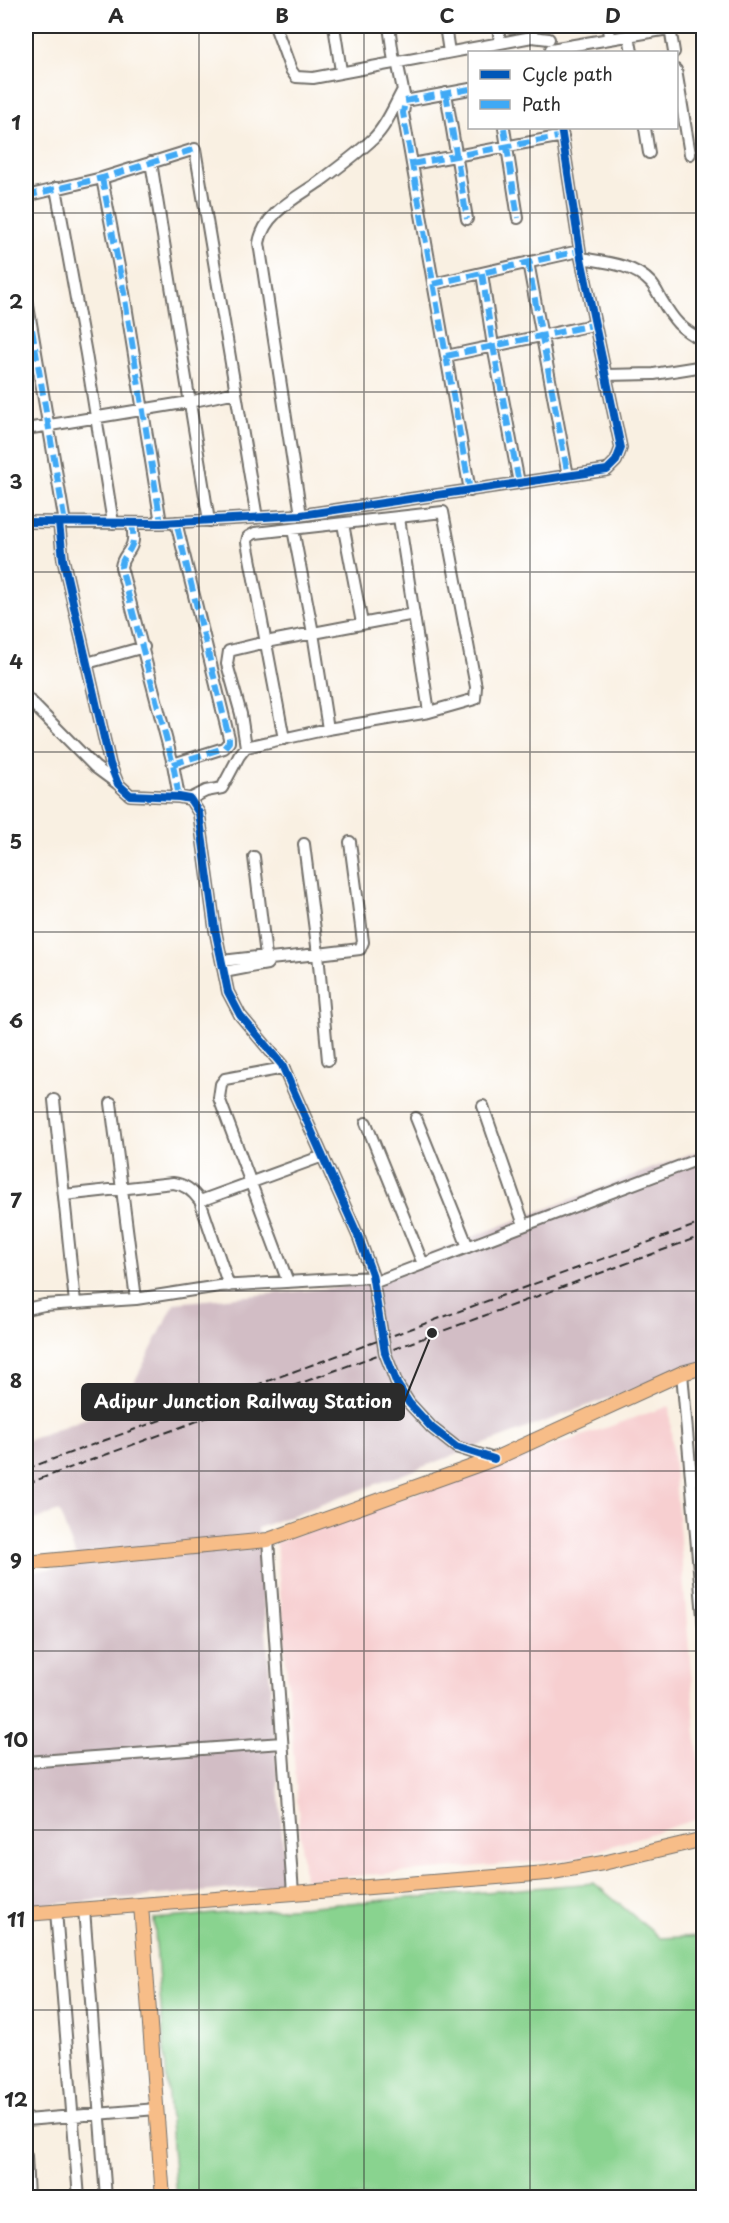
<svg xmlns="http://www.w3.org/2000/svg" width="729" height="2223" font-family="'Playpen Sans',sans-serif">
  <rect width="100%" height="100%" fill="#fff"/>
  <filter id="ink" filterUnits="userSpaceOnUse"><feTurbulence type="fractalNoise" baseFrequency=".0167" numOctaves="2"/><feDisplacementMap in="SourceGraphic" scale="12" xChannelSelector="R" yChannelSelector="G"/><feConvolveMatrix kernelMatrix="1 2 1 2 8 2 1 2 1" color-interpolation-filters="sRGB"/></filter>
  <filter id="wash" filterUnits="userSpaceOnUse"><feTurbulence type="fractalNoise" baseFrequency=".008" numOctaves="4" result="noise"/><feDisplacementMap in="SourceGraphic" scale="24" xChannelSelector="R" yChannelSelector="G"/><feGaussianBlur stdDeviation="1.35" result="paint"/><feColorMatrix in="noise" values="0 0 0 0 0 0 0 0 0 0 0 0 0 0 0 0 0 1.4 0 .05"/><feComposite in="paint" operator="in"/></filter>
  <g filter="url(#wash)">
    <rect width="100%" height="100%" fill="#f9f0e2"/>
    <!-- built -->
    <path fill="#f7cfd0" d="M 669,1406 L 703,1817 L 571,1859 L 304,1880 L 276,1542 Z"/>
    <!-- industrial -->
    <path fill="#d2bdc5" d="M 703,1149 L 703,1363 L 258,1528 L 286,1885 L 26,1906 L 26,1572 L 79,1565 L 59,1511 L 26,1523 L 26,1441 L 123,1404 L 175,1303 L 341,1287 Z"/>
    <!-- green -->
    <path fill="#89d38f" stroke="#5a7f5d" stroke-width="1.5" d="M 594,1883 L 660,1938 L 703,1936 L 703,2197 L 176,2197 L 154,1919 Z"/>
  </g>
  <g filter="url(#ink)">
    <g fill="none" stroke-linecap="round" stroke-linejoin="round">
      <defs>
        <path id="minor" d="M 275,26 L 291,70 L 296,77 L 313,78 L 532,37 L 549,39
          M 334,26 L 341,71
          M 389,26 L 394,62
          M 445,26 L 449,52
          M 498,26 L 500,43
          M 608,26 L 609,39
          M 670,28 L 674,52
          M 629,36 L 632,52
          M 551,49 L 686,26
          M 397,61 L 404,95
          M 676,70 L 690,154
          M 470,89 L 405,101 L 403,113 L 470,491
          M 446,93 L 467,219
          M 504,128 L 518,218
          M 645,128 L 649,153
          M 151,162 L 209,521
          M 412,164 L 563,136
          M 102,178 L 124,293 L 161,523
          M 56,188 L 86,354 L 113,523
          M 26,196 L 102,178 L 195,149 L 257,518
          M 581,258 C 604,262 634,264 651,283 C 655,287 658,294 661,299 C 674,321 680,329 704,341
          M 528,262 L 568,476
          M 482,273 L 493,346 L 519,483
          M 433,284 L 579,251
          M 26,294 L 65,523
          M 446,356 L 593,325
          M 605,375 L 654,374 L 704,366
          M 26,429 L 189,402 L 236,392
          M 301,515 L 259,243 C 264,213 296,198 319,182 C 338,168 357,154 374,138 C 387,125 394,106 403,90
          M 399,518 L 429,712
          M 26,522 L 161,523 L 301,515 L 607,470 L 616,461 L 621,448 L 581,258 L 561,128
          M 59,523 L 63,559 L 110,764 L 118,784 L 130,795 L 179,797 L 190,799 L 199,813 L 215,929 L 228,992 L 240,1015 L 282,1065 L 359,1238 L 372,1274 L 385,1353 L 397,1384 L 409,1403 L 432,1428 L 456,1447 L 494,1459
          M 132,523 C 133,532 135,541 130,549 C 126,556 122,558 121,567 L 173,764 L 179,797
          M 343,524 L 362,623
          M 293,529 L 313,633 L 328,729
          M 87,663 L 144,647
          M 26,697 L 95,767 L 118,784
          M 246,747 L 241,714 L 227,664 L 229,651 L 266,642 L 414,614
          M 173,764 L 224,748 L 229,742 L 229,738 L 176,522
          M 190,799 L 206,791 L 222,788 L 239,756 L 246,747 L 328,729 L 429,712 L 475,699 L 476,687 L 443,512 L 255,533 L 248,537 L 247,542 L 284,739
          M 254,857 L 266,956
          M 270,959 L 318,954 L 304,844
          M 222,961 L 266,956 L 270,959 L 267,964 L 224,972
          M 328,1060 L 318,954 L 360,949 L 363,942 L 350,842
          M 284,1068 L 225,1079 L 221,1084 L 219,1098 L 288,1282
          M 54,1100 L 75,1303
          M 111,1103 L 136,1299
          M 483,1106 L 524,1225
          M 416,1118 L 468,1247
          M 366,1123 L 423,1264
          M 64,1195 L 173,1183 C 185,1184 193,1191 200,1201 L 323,1156
          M 200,1201 L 229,1286
          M 373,1283 L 704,1157
          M 26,1309 L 44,1305 L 136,1299 L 219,1286 L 372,1277
          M 682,1373 L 704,1628
          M 268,1540 L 293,1893
          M 26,1762 L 282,1743
          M 84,1909 L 106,2198
          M 56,1911 L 79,2198
          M 26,2120 L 156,2109
          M 26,2156 L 28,2198"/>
        <path id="major" d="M 26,1563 L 268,1540 L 494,1459 L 682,1373 L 704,1367
          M 141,1905 L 163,2198
          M 26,1914 L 547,1873 L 603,1863 L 704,1839"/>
      </defs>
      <!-- minor casing -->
      <use href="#minor" stroke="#73706b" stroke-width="14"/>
      <!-- major casing -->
      <use href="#major" stroke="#73706b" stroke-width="16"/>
      <!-- minor -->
      <use href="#minor" stroke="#fff" stroke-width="10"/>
      <!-- major -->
      <use href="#major" stroke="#f7bd88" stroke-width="14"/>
      <!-- rail -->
      <path stroke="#2b2b2b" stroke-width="2" stroke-dasharray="9 4.5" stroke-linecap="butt" d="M 26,1469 L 704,1222
        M 26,1484 L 704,1235"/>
      <!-- quiet -->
      <path stroke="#3fa9f5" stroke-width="6" stroke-dasharray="12 6" stroke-linecap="butt" d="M 470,89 L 405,101 L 403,113 L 470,491
        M 446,93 L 467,219
        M 504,128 L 518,218
        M 412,164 L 563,136
        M 102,178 L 124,293 L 161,523
        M 26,196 L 102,178 L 195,149
        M 528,262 L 568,476
        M 482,273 L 493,346 L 519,483
        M 433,284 L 579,251
        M 26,294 L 65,523
        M 446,356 L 593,325
        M 132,523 C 133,532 135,541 130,549 C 126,556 122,558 121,567 L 173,764 L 179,797
        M 173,764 L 224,748 L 229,742 L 229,738 L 176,522"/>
      <defs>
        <path id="cycleway" d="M 26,522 L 161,523 L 301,515 L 607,470 L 616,461 L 621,448 L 581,258 L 561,128
          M 59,523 L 63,559 L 110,764 L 118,784 L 130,795 L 179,797 L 190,799 L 199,813 L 215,929 L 228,992 L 240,1015 L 282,1065 L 359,1238 L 372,1274 L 385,1353 L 397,1384 L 409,1403 L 432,1428 L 456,1447 L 494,1459"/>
      </defs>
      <!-- cycleway casing -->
      <use href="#cycleway" stroke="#fff" stroke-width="11"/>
      <!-- cycleway -->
      <use href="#cycleway" stroke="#0057b8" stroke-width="8"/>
    </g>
  </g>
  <!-- grid -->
  <path fill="none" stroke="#2b2b2b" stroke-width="1.5" stroke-opacity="0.55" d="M 199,26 L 199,2198M 364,26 L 364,2198M 530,26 L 530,52M 530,128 L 530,2198M 26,213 L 704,213M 26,392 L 704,392M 26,572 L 704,572M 26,752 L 704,752M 26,932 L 704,932M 26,1112 L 704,1112M 26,1291 L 704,1291M 26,1471 L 704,1471M 26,1651 L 704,1651M 26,1830 L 704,1830M 26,2010 L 704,2010"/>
  <!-- callouts -->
  <path fill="none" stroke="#2b2b2b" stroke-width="2" d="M432 1333L404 1402"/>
  <circle fill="#2b2b2b" stroke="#fff" stroke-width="2" cx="432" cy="1333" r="6"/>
  <rect fill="#2b2b2b" stroke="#2b2b2b" stroke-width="2" x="82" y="1384" width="322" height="36" rx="6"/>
  <g font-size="18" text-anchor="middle" font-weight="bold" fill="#fff">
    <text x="243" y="1408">Adipur Junction Railway Station</text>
  </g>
  <!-- margin -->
  <rect width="729" height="2223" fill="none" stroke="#fff" stroke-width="66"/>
  <!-- legend -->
  <rect x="468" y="51" width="210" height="78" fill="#ffffff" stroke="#aaaaaa" stroke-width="1.5"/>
  <rect x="480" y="70" width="30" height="9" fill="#0057b8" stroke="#aaaaaa" stroke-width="1.5"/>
  <text x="522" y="81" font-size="18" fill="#2b2b2b">Cycle path</text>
  <rect x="480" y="100" width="30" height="9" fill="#3fa9f5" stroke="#aaaaaa" stroke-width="1.5"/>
  <text x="522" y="111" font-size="18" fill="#2b2b2b">Path</text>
  <rect x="33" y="33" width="663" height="2157" fill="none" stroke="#2b2b2b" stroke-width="2"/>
  <g font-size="20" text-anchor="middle" font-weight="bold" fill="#2b2b2b">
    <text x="116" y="23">A</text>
    <text x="282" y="23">B</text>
    <text x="447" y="23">C</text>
    <text x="613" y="23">D</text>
    <text x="16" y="130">1</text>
    <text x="16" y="309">2</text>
    <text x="16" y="489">3</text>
    <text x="16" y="669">4</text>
    <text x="16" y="849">5</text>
    <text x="16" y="1028">6</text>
    <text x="16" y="1208">7</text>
    <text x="16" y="1388">8</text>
    <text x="16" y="1568">9</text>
    <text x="16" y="1747">10</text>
    <text x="16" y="1927">11</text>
    <text x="16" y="2107">12</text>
  </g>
</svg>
